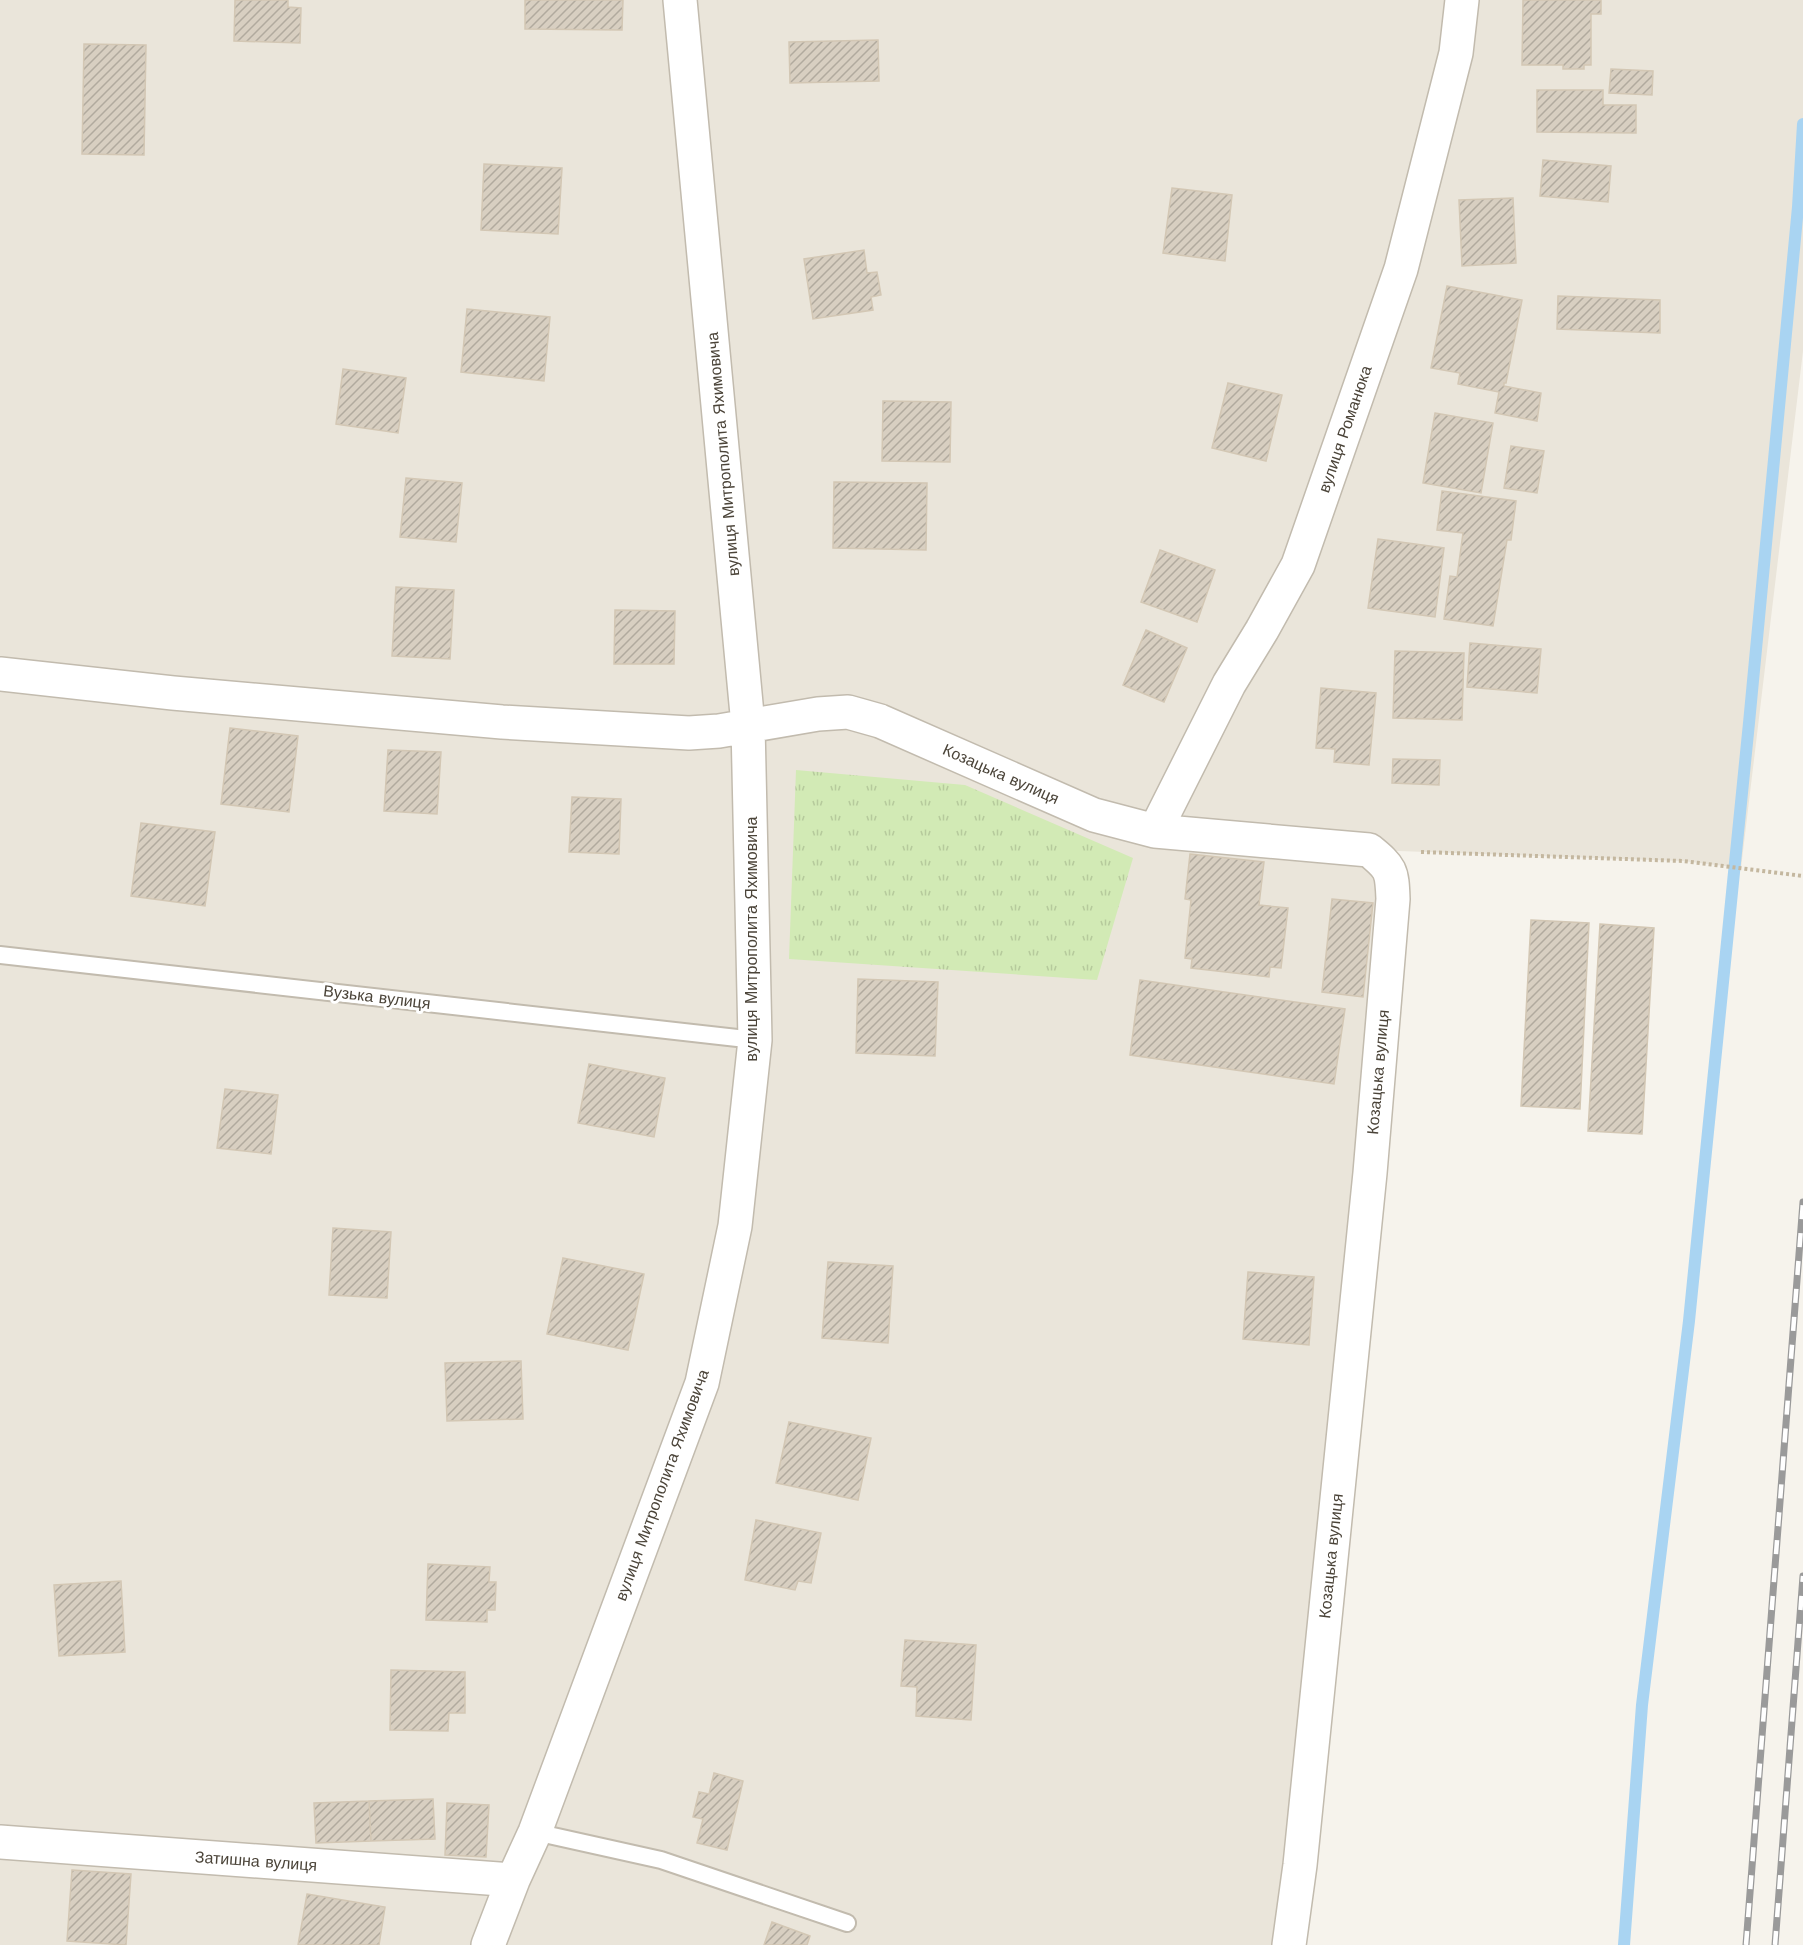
<svg xmlns="http://www.w3.org/2000/svg" width="1803" height="1945" font-family="'Work Sans',sans-serif">
  <defs>
    <pattern id="park-tufts" width="24" height="20" patternUnits="userSpaceOnUse" patternTransform="scale(1.5)"><rect width="24" height="20" fill="#d2eab5"/><path d="M3 7l-1-3M5 7V3M7 7l1-3M15 17l-1-3M17 17v-4M19 17l1-3" fill="none" stroke="#b6ca9c"/></pattern>
    <pattern id="building-hatch" width="6" height="6" patternUnits="userSpaceOnUse" patternTransform="scale(1.5)"><rect width="6" height="6" fill="#d8cfc1"/><path d="M-1 1l2-2M0 6l6-6M5 7l2-2" fill="none" stroke="#b1aa9e"/></pattern>
  </defs>
  <rect width="100%" height="100%" fill="#f6f3ec"/>
  <!-- residential -->
  <path fill="#eae5da" d="M 0,0 L 1803,0 L 1803,351 L 1741,868 L 1683,861 L 1370,850 L 1386,864 L 1289,1945 L 0,1945 Z"/>
  <!-- park -->
  <path fill="url(#park-tufts)" d="M 796,770 L 965,785 L 1133,858 L 1097,980 L 789,959 Z"/>
  <g fill="none" stroke-linecap="round" stroke-linejoin="round">
    <!-- stream -->
    <path stroke="#a9d4f2" stroke-width="12" d="M 1624,1945 L 1642,1705 L 1689,1321 L 1749,723 L 1798,207 L 1803,124"/>
  </g>
  <!-- building -->
  <path fill="url(#building-hatch)" stroke="#d3c7b4" stroke-width="1.5" d="M 235,0 L 288,0 L 288,7 L 301,8 L 300,43 L 234,41 Z
    M 525,0 L 623,0 L 622,30 L 525,29 Z
    M 1523,0 L 1601,0 L 1601,14 L 1591,14 L 1591,65 L 1584,65 L 1584,69 L 1563,69 L 1563,65 L 1522,65 Z
    M 878,40 L 879,81 L 790,83 L 789,42 Z
    M 84,44 L 146,45 L 144,155 L 82,154 Z
    M 1611,69 L 1653,71 L 1652,95 L 1609,93 Z
    M 1537,90 L 1603,90 L 1603,105 L 1636,105 L 1636,133 L 1537,132 Z
    M 1543,160 L 1611,166 L 1608,202 L 1540,196 Z
    M 484,164 L 562,168 L 558,234 L 481,230 Z
    M 1172,188 L 1232,195 L 1225,261 L 1163,253 Z
    M 1513,198 L 1516,263 L 1462,266 L 1459,200 Z
    M 864,250 L 867,273 L 877,272 L 881,295 L 871,297 L 873,310 L 813,319 L 804,259 Z
    M 1447,286 L 1522,300 L 1506,383 L 1504,383 L 1504,386 L 1541,393 L 1537,421 L 1495,413 L 1499,392 L 1458,384 L 1460,373 L 1431,368 Z
    M 1558,296 L 1660,300 L 1660,333 L 1557,329 Z
    M 467,309 L 550,317 L 544,381 L 461,372 Z
    M 343,369 L 406,378 L 398,433 L 336,424 Z
    M 1228,383 L 1282,395 L 1266,461 L 1212,448 Z
    M 883,401 L 951,402 L 950,462 L 882,461 Z
    M 1435,413 L 1493,423 L 1481,493 L 1423,483 Z
    M 1511,446 L 1544,451 L 1537,493 L 1504,488 Z
    M 406,478 L 462,483 L 456,542 L 400,537 Z
    M 834,482 L 927,483 L 926,550 L 833,548 Z
    M 1442,491 L 1516,501 L 1511,540 L 1507,540 L 1493,626 L 1444,619 L 1450,576 L 1457,577 L 1463,533 L 1437,530 Z
    M 1378,539 L 1444,548 L 1435,617 L 1368,608 Z
    M 1160,550 L 1215,570 L 1197,622 L 1141,602 Z
    M 396,587 L 454,590 L 450,659 L 392,656 Z
    M 615,610 L 675,611 L 674,664 L 614,664 Z
    M 1146,630 L 1187,648 L 1164,702 L 1123,685 Z
    M 1470,643 L 1541,649 L 1537,693 L 1467,687 Z
    M 1395,651 L 1464,653 L 1462,720 L 1393,718 Z
    M 1321,688 L 1376,693 L 1369,765 L 1334,762 L 1335,749 L 1316,748 Z
    M 230,728 L 298,736 L 289,812 L 221,804 Z
    M 388,750 L 441,752 L 437,814 L 384,811 Z
    M 1393,759 L 1440,760 L 1439,785 L 1392,783 Z
    M 572,797 L 621,799 L 619,854 L 569,852 Z
    M 141,823 L 215,832 L 205,906 L 131,896 Z
    M 1190,854 L 1264,862 L 1259,905 L 1288,908 L 1281,968 L 1270,967 L 1269,977 L 1191,968 L 1192,959 L 1185,958 L 1191,900 L 1185,899 Z
    M 1332,899 L 1373,903 L 1363,997 L 1322,992 Z
    M 1531,920 L 1589,923 L 1580,1109 L 1521,1106 Z
    M 1600,924 L 1654,928 L 1642,1134 L 1588,1131 Z
    M 858,979 L 938,982 L 935,1056 L 856,1053 Z
    M 1140,980 L 1345,1009 L 1334,1084 L 1130,1055 Z
    M 589,1064 L 665,1078 L 654,1137 L 578,1123 Z
    M 225,1089 L 278,1095 L 271,1154 L 217,1148 Z
    M 333,1228 L 391,1232 L 387,1298 L 329,1295 Z
    M 563,1258 L 644,1274 L 628,1350 L 547,1334 Z
    M 828,1262 L 893,1266 L 888,1343 L 822,1338 Z
    M 1248,1272 L 1314,1277 L 1309,1345 L 1243,1339 Z
    M 521,1361 L 523,1419 L 447,1421 L 445,1363 Z
    M 789,1422 L 871,1438 L 858,1500 L 776,1483 Z
    M 756,1520 L 821,1533 L 811,1583 L 798,1581 L 795,1590 L 745,1580 Z
    M 428,1564 L 490,1567 L 489,1582 L 496,1582 L 495,1610 L 487,1610 L 487,1622 L 426,1620 Z
    M 121,1581 L 125,1652 L 59,1656 L 54,1585 Z
    M 905,1640 L 976,1645 L 971,1720 L 916,1716 L 917,1687 L 901,1686 Z
    M 391,1670 L 465,1672 L 465,1713 L 449,1713 L 448,1731 L 390,1730 Z
    M 714,1773 L 743,1781 L 727,1850 L 697,1843 L 703,1819 L 693,1817 L 699,1792 L 709,1794 Z
    M 433,1799 L 435,1839 L 371,1841 L 369,1801 Z
    M 369,1801 L 371,1841 L 316,1843 L 314,1803 Z
    M 447,1803 L 489,1805 L 486,1857 L 445,1855 Z
    M 72,1870 L 131,1874 L 126,1945 L 67,1941 Z
    M 307,1894 L 385,1907 L 379,1945 L 298,1945 Z
    M 772,1922 L 810,1936 L 807,1945 L 764,1945 Z"/>
  <g fill="none" stroke-linecap="round" stroke-linejoin="round">
    <defs>
      <path id="service" d="M 0,955 L 755,1040
        M 535,1832 L 661,1860 L 847,1923"/>
      <path id="minor" d="M 0,674 L 173,693 L 502,722 L 689,733 L 719,731 L 818,714 L 848,712 L 880,721 L 1094,815 L 1155,831 L 1369,850 C 1391,868 1392,870 1393,899 L 1370,1173 L 1300,1865 L 1289,1945
        M 1155,831 L 1229,684 L 1262,630 L 1298,565 L 1401,269 L 1456,53 L 1462,0
        M 0,1842 L 513,1880
        M 488,1945 L 513,1880 L 535,1832 L 702,1383 L 735,1226 L 755,1040 L 748,725 L 680,0"/>
    </defs>
    <!-- service casing -->
    <use href="#service" stroke="#c2bbae" stroke-width="20"/>
    <!-- minor casing -->
    <use href="#minor" stroke="#c2bbae" stroke-width="36"/>
    <!-- path -->
    <path stroke="#c4b79f" stroke-width="4" stroke-dasharray="3 3" stroke-linecap="butt" d="M 1421,852 L 1683,861 L 1803,876"/>
    <!-- service -->
    <use href="#service" stroke="#fff" stroke-width="16"/>
    <!-- minor -->
    <use href="#minor" stroke="#fff" stroke-width="33"/>
    <defs>
      <path id="rail" d="M 1746,1945 L 1803,1202
        M 1775,1945 L 1803,1576"/>
    </defs>
    <!-- rail casing -->
    <use href="#rail" stroke="#9a9a9a" stroke-width="7"/>
    <!-- rail -->
    <use href="#rail" stroke="#fff" stroke-width="4.5" stroke-dasharray="14" stroke-linecap="butt"/>
  </g>
  <g text-anchor="middle" dominant-baseline="central" stroke-width="6" stroke-linejoin="round" paint-order="stroke">
    <!-- street labels -->
    <g font-size="16" fill="#4b4439" stroke="#fff">
      <text transform="translate(1345 429) rotate(-71)">вулиця Романюка</text>
      <text transform="translate(723 454) rotate(-95)">вулиця Митрополита Яхимовича</text>
      <text transform="translate(1001 774) rotate(24)">Козацька вулиця</text>
      <text transform="translate(751 939) rotate(-90)">вулиця Митрополита Яхимовича</text>
      <text transform="translate(377 997) rotate(7)">Вузька вулиця</text>
      <text transform="translate(1378 1072) rotate(-85)">Козацька вулиця</text>
      <text transform="translate(662 1485) rotate(-70)">вулиця Митрополита Яхимовича</text>
      <text transform="translate(1331 1556) rotate(-84)">Козацька вулиця</text>
      <text transform="translate(256 1861) rotate(4)">Затишна вулиця</text>
    </g>
  </g>
</svg>
